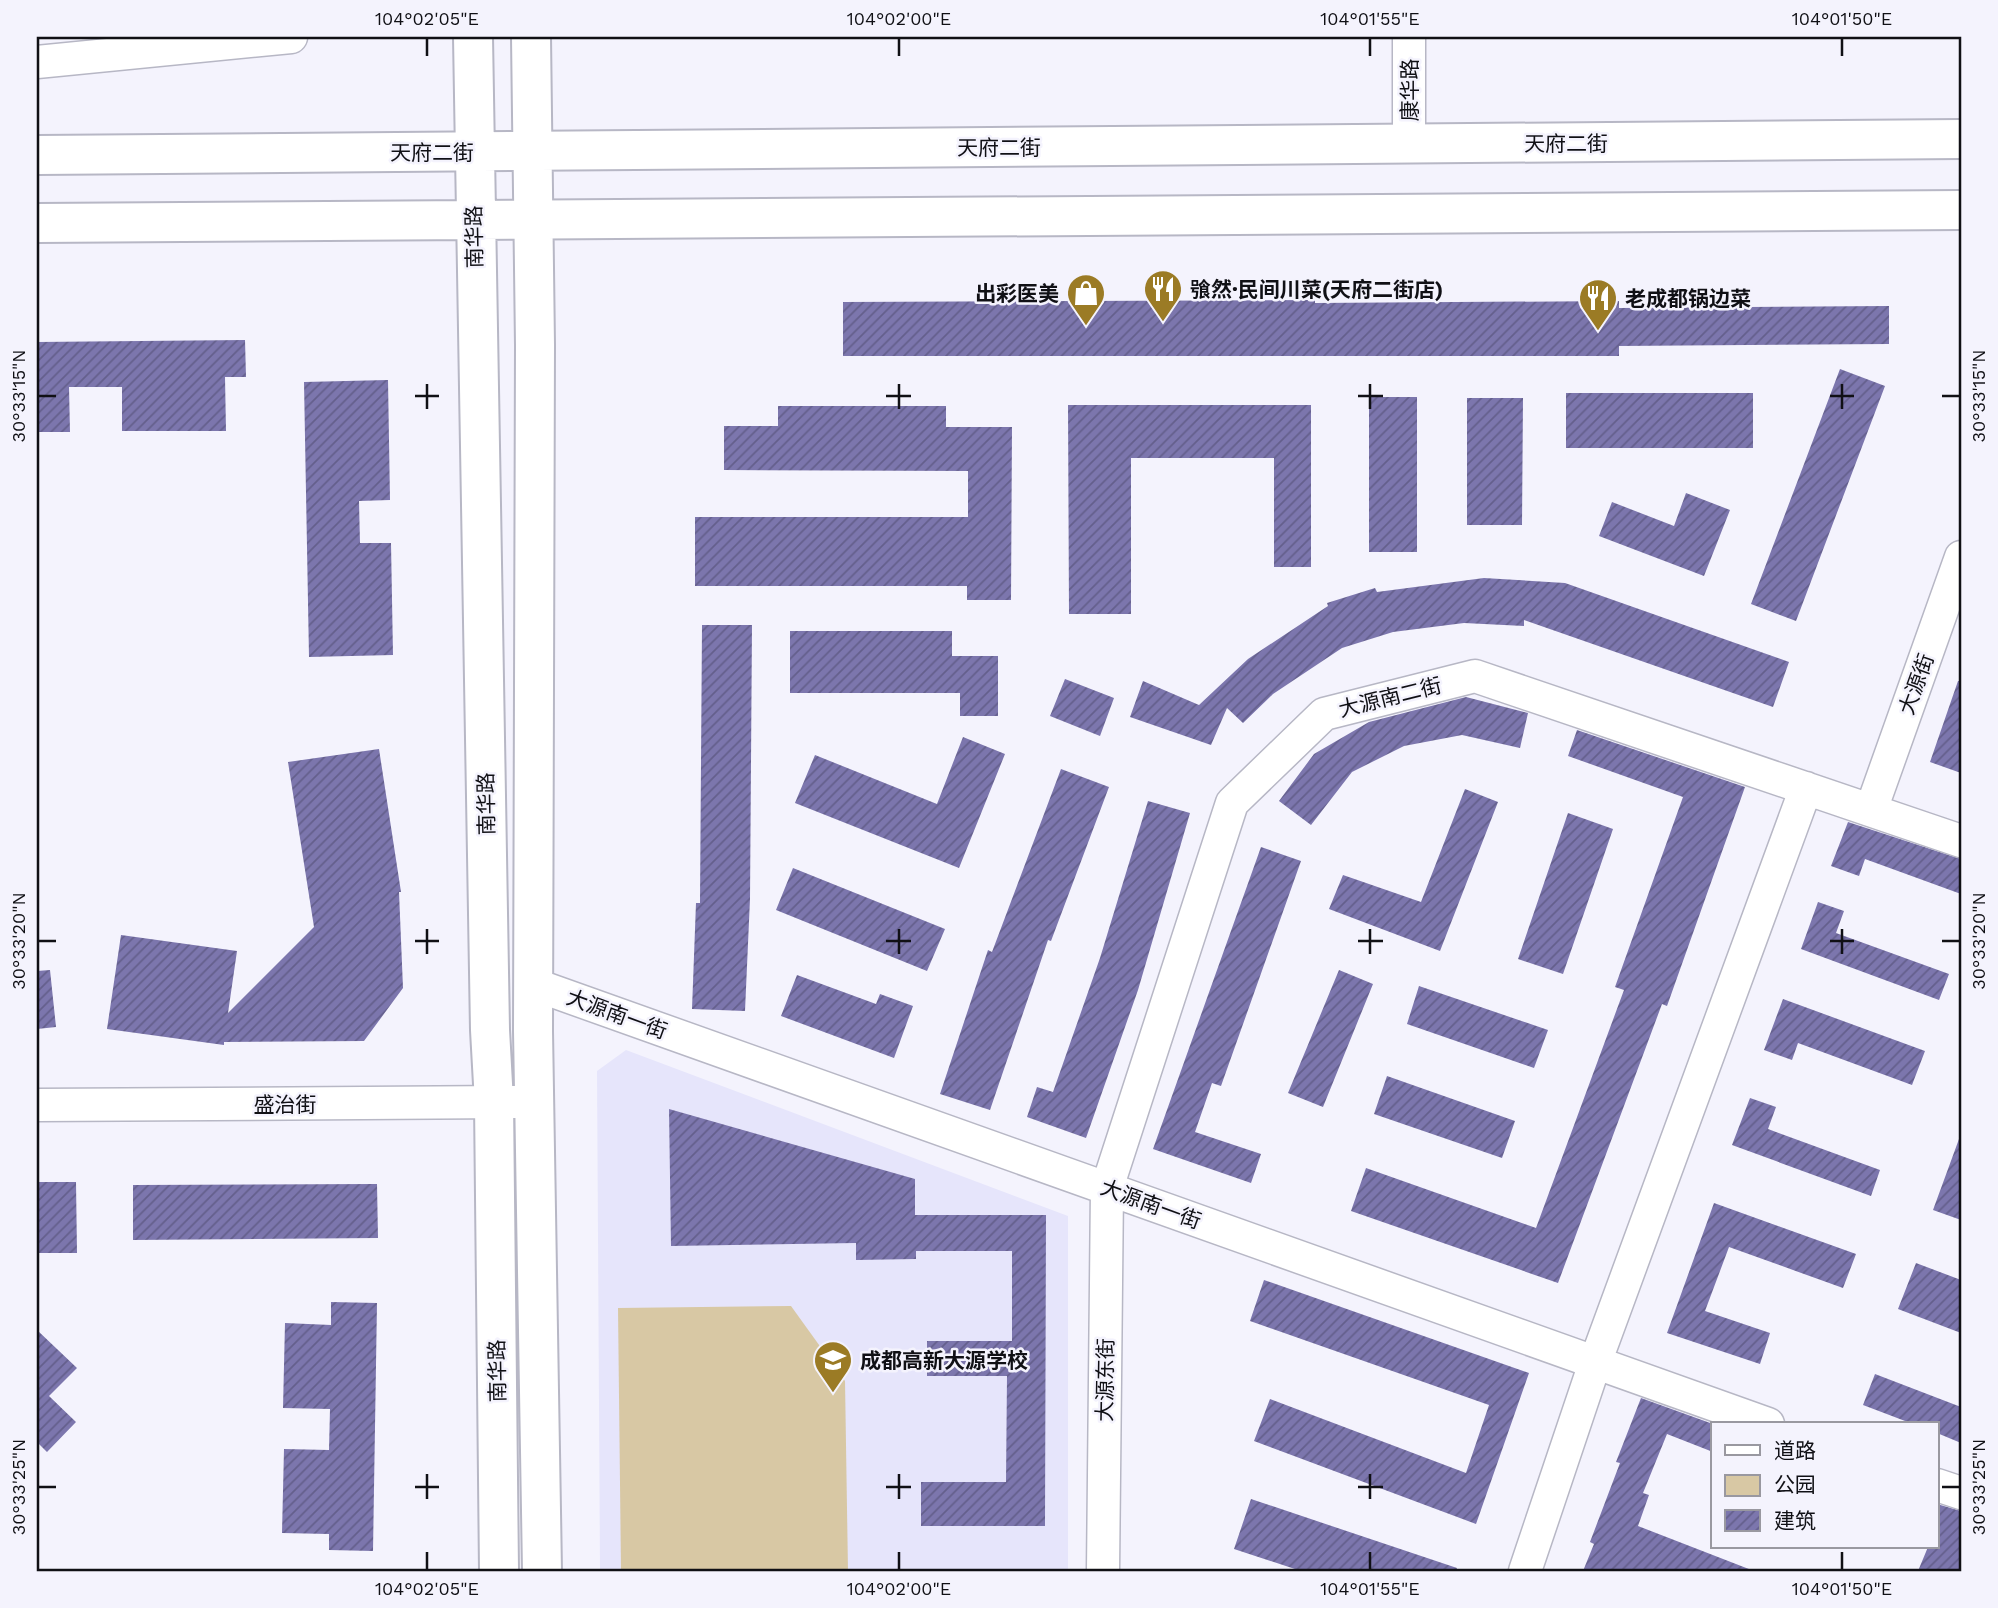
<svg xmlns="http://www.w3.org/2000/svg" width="1998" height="1608" font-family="'Work Sans','Noto Sans SC',sans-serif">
  <defs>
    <pattern id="building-hatch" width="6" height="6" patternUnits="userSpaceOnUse" patternTransform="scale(1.75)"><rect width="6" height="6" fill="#7c76ad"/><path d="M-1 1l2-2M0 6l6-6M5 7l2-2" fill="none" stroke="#645f8c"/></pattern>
  </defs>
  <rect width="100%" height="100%" fill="#f4f3fd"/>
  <!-- built -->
  <path fill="#e6e5fb" d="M 626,1050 L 1068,1216 L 1068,1571 L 600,1571 L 597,1071 Z"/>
  <!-- park -->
  <path fill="#d8c8a4" d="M 791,1306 L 845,1381 L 848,1571 L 621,1571 L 618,1308 Z"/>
  <!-- building -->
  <path fill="url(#building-hatch)" d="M 1315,300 L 1315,303 L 1619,301 L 1619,308 L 1889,306 L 1889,344 L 1619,346 L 1619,356 L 843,356 L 843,302 Z
    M 245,340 L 246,377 L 225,377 L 226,431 L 122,431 L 122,387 L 69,387 L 70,432 L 37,432 L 37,342 Z
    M 1840,369 L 1885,386 L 1796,621 L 1751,604 Z
    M 388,380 L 390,500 L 359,501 L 360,543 L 391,543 L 393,655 L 309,657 L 304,382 Z
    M 1566,393 L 1753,393 L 1753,448 L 1566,448 Z
    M 1369,397 L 1417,397 L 1417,552 L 1369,552 Z
    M 1467,398 L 1523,398 L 1522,525 L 1467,525 Z
    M 1068,405 L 1311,405 L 1311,567 L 1274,567 L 1274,458 L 1131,458 L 1131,614 L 1069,614 Z
    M 778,406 L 946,406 L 946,427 L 1012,427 L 1011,600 L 967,600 L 967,586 L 695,586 L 695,517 L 968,517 L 968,471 L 724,470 L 724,426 L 778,426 Z
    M 1686,493 L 1730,510 L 1704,576 L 1599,536 L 1612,502 L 1674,526 Z
    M 1484,578 L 1565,583 L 1789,662 L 1773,707 L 1524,620 L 1524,626 L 1464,623 L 1393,632 L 1342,648 L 1273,694 L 1243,723 L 1227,708 L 1211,745 L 1130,717 L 1143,681 L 1199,705 L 1248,659 L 1328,606 L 1327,603 L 1375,588 L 1377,592 Z
    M 702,625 L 752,625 L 750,899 L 745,1011 L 692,1009 L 696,903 L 700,903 Z
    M 790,631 L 952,631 L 952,656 L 998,656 L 998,716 L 960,716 L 960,693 L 790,693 Z
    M 1065,679 L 1114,698 L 1100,736 L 1050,716 Z
    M 1958,681 L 1961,681 L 1961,773 L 1930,762 Z
    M 1466,697 L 1528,713 L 1520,748 L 1462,735 L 1404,746 L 1352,772 L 1311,825 L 1279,801 L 1314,754 L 1369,722 Z
    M 1577,730 L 1745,787 L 1667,1006 L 1662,1004 L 1558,1283 L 1351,1211 L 1366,1168 L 1536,1228 L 1624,990 L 1615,987 L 1683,797 L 1568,756 Z
    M 963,737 L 1005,754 L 959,868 L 795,803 L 815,755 L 937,804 Z
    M 379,749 L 401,892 L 399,892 L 403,988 L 364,1041 L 224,1042 L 224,1045 L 107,1029 L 121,935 L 237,951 L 228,1013 L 314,927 L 288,762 Z
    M 1061,769 L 1109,787 L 1051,941 L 1048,940 L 990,1110 L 940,1094 L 988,950 L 992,952 Z
    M 1465,789 L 1498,802 L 1440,951 L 1329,909 L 1343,875 L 1421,902 Z
    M 1148,801 L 1190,813 L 1138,990 L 1086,1138 L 1027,1117 L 1037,1087 L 1053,1092 L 1100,958 Z
    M 1568,813 L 1613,829 L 1563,974 L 1518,959 Z
    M 1848,822 L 1961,859 L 1961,894 L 1865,859 L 1859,876 L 1831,866 Z
    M 1261,847 L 1301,861 L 1221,1086 L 1212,1083 L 1195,1132 L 1261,1154 L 1251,1183 L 1153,1149 Z
    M 793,868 L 945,929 L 927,971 L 776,910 Z
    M 1818,902 L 1844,911 L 1836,933 L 1949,974 L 1939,1000 L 1801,949 Z
    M 50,970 L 56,1027 L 37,1029 L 37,971 Z
    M 1339,970 L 1373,984 L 1323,1107 L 1288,1093 Z
    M 797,975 L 876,1004 L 880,994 L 913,1006 L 894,1058 L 781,1016 Z
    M 1419,986 L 1548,1030 L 1534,1068 L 1407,1024 Z
    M 1783,999 L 1925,1051 L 1912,1085 L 1798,1043 L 1792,1060 L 1764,1050 Z
    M 1387,1076 L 1515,1121 L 1502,1158 L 1374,1114 Z
    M 1750,1098 L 1776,1107 L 1768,1129 L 1880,1170 L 1871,1196 L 1732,1145 Z
    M 669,1109 L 915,1179 L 915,1215 L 1046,1215 L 1045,1526 L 921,1526 L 921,1482 L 1006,1482 L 1007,1376 L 927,1376 L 927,1341 L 1012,1341 L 1012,1251 L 916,1251 L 916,1259 L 856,1260 L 856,1243 L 671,1246 Z
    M 1959,1139 L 1961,1140 L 1961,1220 L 1933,1210 Z
    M 37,1182 L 76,1182 L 77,1253 L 37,1253 Z
    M 377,1184 L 378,1238 L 133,1240 L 133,1185 Z
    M 1714,1203 L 1856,1254 L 1843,1288 L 1729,1247 L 1705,1311 L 1770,1333 L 1760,1364 L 1667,1333 Z
    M 1916,1263 L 1961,1280 L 1961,1333 L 1898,1309 Z
    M 1264,1280 L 1529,1373 L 1476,1524 L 1254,1441 L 1270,1399 L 1466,1473 L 1489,1405 L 1250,1321 Z
    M 331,1302 L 377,1303 L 373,1551 L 329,1550 L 329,1534 L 282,1533 L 284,1449 L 329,1450 L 330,1409 L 283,1408 L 285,1323 L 331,1325 Z
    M 37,1330 L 77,1368 L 49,1396 L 76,1422 L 47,1452 L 37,1442 Z
    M 1875,1374 L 1961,1407 L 1961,1443 L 1937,1433 L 1937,1424 L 1913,1424 L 1863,1405 Z
    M 1641,1398 L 1713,1424 L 1713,1452 L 1667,1434 L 1643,1493 L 1649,1495 L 1638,1526 L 1754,1571 L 1583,1571 L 1594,1544 L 1590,1542 L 1620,1463 L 1616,1462 Z
    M 1251,1499 L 1457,1568 L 1456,1571 L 1301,1571 L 1234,1549 Z
    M 1937,1504 L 1961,1511 L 1961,1571 L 1918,1571 L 1928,1547 L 1937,1547 Z"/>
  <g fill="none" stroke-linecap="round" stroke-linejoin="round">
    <defs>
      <path id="minor" d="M 1409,37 L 1409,144
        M 37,62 L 291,37
        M 1871,810 L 1961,557
        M 533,984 L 1768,1424
        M 37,1105 L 518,1102
        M 1937,1485 L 1961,1493
        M 1103,1571 L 1107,1188 L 1232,803 L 1324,714 L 1475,676 L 1961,841
        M 1525,1571 L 1595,1363 L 1806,788"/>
      <path id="major" d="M 473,37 L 490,1030 L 494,1102 L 499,1571
        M 531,37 L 535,345 L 533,1031 L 542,1571
        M 37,155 L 1961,139
        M 37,223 L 1961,210"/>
    </defs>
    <!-- minor casing -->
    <use href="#minor" stroke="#b7b7c5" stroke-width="35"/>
    <!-- major casing -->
    <use href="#major" stroke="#b7b7c5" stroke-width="42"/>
    <!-- minor -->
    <use href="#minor" stroke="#fff" stroke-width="32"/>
    <!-- major -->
    <use href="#major" stroke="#fff" stroke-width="38"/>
  </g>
  <!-- ticks -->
  <path fill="none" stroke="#101015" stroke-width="2.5" d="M 427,38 L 427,56M 899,38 L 899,56M 1370,38 L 1370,56M 1842,38 L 1842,56M 427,384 L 427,409M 899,384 L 899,409M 1370,384 L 1370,409M 1842,384 L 1842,409M 38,396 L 56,396M 415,396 L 439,396M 886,396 L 911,396M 1358,396 L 1383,396M 1830,396 L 1854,396M 1942,396 L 1960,396M 427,929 L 427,954M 899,929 L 899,954M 1370,929 L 1370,954M 1842,929 L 1842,954M 38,941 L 56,941M 415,941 L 439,941M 886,941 L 911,941M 1358,941 L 1383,941M 1830,941 L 1854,941M 1942,941 L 1960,941M 427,1474 L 427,1499M 899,1474 L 899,1499M 1370,1474 L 1370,1499M 38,1487 L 56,1487M 415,1487 L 439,1487M 886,1487 L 911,1487M 1358,1487 L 1383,1487M 1942,1487 L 1960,1487M 427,1552 L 427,1570M 899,1552 L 899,1570M 1370,1552 L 1370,1570M 1842,1552 L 1842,1570"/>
  <!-- icons -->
  <defs>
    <symbol id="restaurant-pin" viewBox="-11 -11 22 30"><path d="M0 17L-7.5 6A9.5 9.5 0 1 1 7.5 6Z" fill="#9b7b25" stroke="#f4f3fd"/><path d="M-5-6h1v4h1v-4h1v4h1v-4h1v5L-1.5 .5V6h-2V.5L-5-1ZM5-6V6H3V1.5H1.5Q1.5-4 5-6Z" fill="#fff"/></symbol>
    <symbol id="shop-pin" viewBox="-11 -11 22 30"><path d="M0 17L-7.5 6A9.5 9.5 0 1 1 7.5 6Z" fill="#9b7b25" stroke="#f4f3fd"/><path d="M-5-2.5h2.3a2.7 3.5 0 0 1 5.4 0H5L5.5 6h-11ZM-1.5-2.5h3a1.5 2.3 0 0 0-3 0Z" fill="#fff"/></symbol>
    <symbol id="school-pin" viewBox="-11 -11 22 30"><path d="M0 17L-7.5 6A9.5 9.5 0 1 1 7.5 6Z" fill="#9b7b25" stroke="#f4f3fd"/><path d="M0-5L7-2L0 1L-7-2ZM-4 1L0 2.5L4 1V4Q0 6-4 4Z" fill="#fff"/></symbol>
  </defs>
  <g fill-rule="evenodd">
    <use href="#restaurant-pin" x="1141" y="267" width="44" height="60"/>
    <use href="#shop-pin" x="1064" y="271" width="44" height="60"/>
    <use href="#restaurant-pin" x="1576" y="276" width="44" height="60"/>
    <use href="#school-pin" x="811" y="1338" width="44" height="60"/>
  </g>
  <g text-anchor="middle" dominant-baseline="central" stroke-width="5" stroke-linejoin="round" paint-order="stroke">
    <!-- street labels -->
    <g font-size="21" fill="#101015" stroke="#f4f3fd">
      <text transform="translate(1409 90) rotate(-90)">康华路</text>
      <text x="1566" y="143">天府二街</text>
      <text x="999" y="147">天府二街</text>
      <text x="432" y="152">天府二街</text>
      <text transform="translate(474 237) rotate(-91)">南华路</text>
      <text transform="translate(1916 684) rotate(-70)">大源街</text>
      <text transform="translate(1390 697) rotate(-14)">大源南二街</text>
      <text transform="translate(486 804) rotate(-91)">南华路</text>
      <text transform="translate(617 1014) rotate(20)">大源南一街</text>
      <text x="285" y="1104">盛治街</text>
      <text transform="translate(1151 1204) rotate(20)">大源南一街</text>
      <text transform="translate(497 1371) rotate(-91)">南华路</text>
      <text transform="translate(1105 1380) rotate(-89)">大源东街</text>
    </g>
    <!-- poi labels -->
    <g font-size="21" font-weight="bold" fill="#101015" stroke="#f4f3fd" text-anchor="start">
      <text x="1190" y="289">飸然·民间川菜(天府二街店)</text>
      <text x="1059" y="293" text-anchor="end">出彩医美</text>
      <text x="1625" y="298">老成都锅边菜</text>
      <text x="860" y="1360">成都高新大源学校</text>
    </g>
  </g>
  <!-- border -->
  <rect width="1998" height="1608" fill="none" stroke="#f4f3fd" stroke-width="77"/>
  <!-- legend -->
  <rect x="1711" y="1422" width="228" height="126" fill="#f4f3fd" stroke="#9998a0" stroke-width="2"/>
  <rect x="1725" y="1445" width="35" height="10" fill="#ffffff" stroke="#9998a0" stroke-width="2"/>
  <text x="1774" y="1458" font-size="21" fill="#101015">道路</text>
  <rect x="1725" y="1475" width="35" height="21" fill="#d8c8a4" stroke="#9998a0" stroke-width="2"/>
  <text x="1774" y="1492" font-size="21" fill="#101015">公园</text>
  <rect x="1725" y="1510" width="35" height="21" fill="url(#building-hatch)" stroke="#9998a0" stroke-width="2"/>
  <text x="1774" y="1528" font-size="21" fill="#101015">建筑</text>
  <rect x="38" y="38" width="1922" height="1532" fill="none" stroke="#101015" stroke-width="2.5"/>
  <g font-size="18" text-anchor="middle" fill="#101015">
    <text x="427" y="25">104°02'05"E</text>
    <text x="899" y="25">104°02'00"E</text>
    <text x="1370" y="25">104°01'55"E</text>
    <text x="1842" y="25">104°01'50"E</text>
    <text transform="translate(1979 396) rotate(-90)" y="6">30°33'15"N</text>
    <text transform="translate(19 396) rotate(-90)" y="6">30°33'15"N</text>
    <text transform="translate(1979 941) rotate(-90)" y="6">30°33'20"N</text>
    <text transform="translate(19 941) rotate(-90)" y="6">30°33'20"N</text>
    <text transform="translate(1979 1487) rotate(-90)" y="6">30°33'25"N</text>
    <text transform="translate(19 1487) rotate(-90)" y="6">30°33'25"N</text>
    <text x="427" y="1595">104°02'05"E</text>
    <text x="899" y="1595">104°02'00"E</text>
    <text x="1370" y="1595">104°01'55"E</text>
    <text x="1842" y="1595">104°01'50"E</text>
  </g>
</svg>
